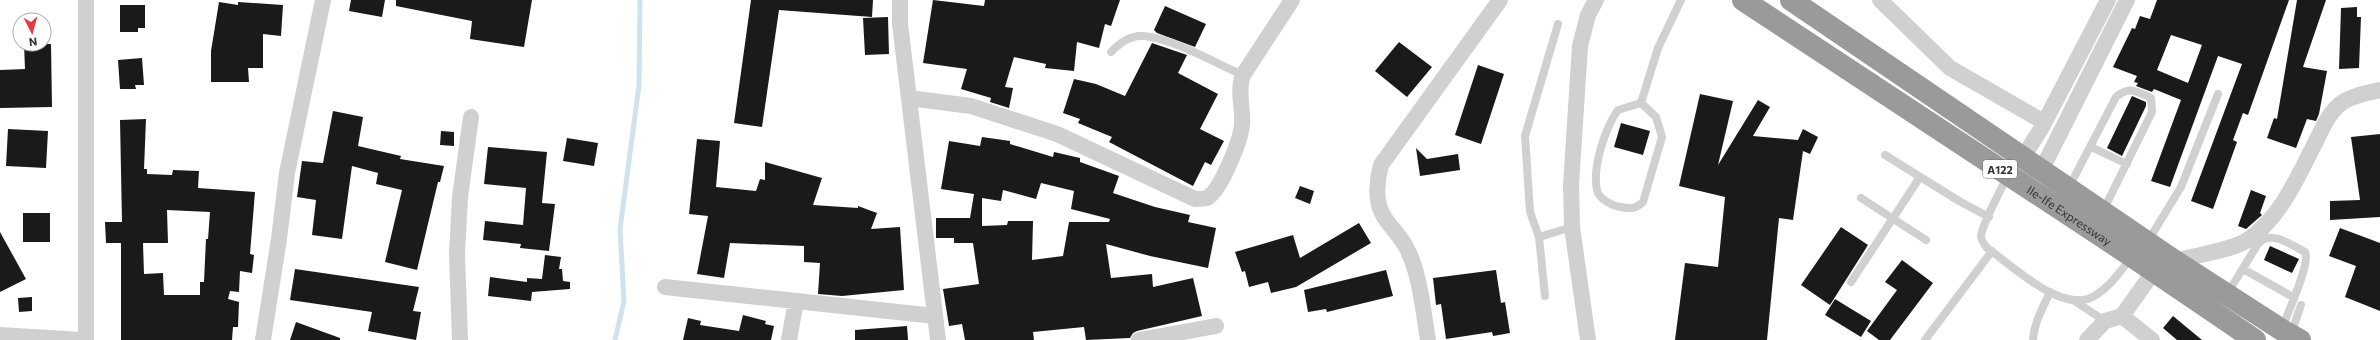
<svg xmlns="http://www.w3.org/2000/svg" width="2380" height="340" font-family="Commissioner,sans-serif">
  <rect width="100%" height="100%" fill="#fff"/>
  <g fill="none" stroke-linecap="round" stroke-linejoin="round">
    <!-- stream -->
    <path stroke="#cfe2ee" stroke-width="5" d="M 615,340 L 624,301 L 620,229 L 639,85 L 640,0"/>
  </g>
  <!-- building -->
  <path fill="#1a1a1a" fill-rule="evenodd" d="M 351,0 L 385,0 L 382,17 L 349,11 Z
    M 396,0 L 532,0 L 524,47 L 470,39 L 472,21 L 396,6 Z
    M 751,0 L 873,0 L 872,17 L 779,10 L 762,127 L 734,123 Z
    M 933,0 L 984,6 L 985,0 L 1120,0 L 1111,26 L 1105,24 L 1099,48 L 1077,42 L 1074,71 L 1045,68 L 1046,64 L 1014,57 L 1005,87 L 1013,88 L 1009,108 L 990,102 L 991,98 L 961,89 L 967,69 L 923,63 Z
    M 2157,0 L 2289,0 L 2248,115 L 2243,113 L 2233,140 L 2237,142 L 2213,209 L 2191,201 L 2242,64 L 2218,56 L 2170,187 L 2151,181 L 2181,100 L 2154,89 L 2152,92 L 2136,86 L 2138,83 L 2134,82 L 2137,76 L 2113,67 L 2132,28 L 2135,29 L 2140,16 L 2150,19 ZM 2171,35 L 2202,45 L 2188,83 L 2157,70 Z
    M 2297,0 L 2326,0 L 2303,67 L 2327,71 L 2319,114 L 2316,121 L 2307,119 L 2296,148 L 2267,138 L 2274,118 L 2277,119 Z
    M 219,2 L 238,5 L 238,2 L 283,5 L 281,36 L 263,34 L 263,68 L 248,68 L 249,82 L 211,82 L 211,51 Z
    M 120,5 L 145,5 L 145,28 L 138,28 L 138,32 L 120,32 Z
    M 1165,6 L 1206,24 L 1195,47 L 1157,33 L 1154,30 Z
    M 2357,7 L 2357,17 L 2361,17 L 2359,68 L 2339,69 L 2341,8 Z
    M 888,17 L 889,54 L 865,55 L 863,18 Z
    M 1399,42 L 1432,67 L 1407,97 L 1375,71 Z
    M 1152,43 L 1187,55 L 1178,73 L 1218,94 L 1200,129 L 1224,141 L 1211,165 L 1205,162 L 1193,186 L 1109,142 L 1112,137 L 1078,123 L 1080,119 L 1063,113 L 1074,79 L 1096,84 L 1125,96 Z
    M 24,44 L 51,44 L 52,107 L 0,108 L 0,70 L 25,69 Z
    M 142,58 L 144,85 L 135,85 L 136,89 L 120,89 L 118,60 Z
    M 1478,65 L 1504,74 L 1481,144 L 1455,135 Z
    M 1700,94 L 1733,101 L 1718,165 L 1758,100 L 1770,107 L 1753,136 L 1798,140 L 1803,129 L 1818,137 L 1810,154 L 1803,151 L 1793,220 L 1779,218 L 1767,340 L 1675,340 L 1685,263 L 1718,267 L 1725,197 L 1679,186 Z
    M 2132,96 L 2146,102 L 2146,106 L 2122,156 L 2107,148 Z
    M 333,111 L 363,117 L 358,146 L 401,156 L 400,159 L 444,166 L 440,182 L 438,182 L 417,270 L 385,262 L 402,190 L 376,184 L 378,173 L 352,166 L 342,239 L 312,235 L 316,200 L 297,197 L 302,161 L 323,163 Z
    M 146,119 L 144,169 L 147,169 L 147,174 L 172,175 L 173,170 L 199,171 L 198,188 L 255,192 L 250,254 L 254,255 L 252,273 L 240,271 L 239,292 L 230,291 L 228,299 L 239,302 L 238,327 L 233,327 L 232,340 L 121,340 L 121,243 L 106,243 L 105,222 L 122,222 L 120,120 ZM 167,210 L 210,212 L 208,239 L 206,239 L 204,282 L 200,282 L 200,295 L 164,295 L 163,273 L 144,274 L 143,243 L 168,243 Z
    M 1621,123 L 1650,131 L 1643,155 L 1614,147 Z
    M 8,129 L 48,131 L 46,168 L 6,166 Z
    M 441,131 L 454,132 L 454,146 L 440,145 Z
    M 2380,134 L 2380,217 L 2330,220 L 2330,201 L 2360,200 L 2351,137 Z
    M 982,137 L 1010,141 L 1010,144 L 1053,157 L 1054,152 L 1080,158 L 1080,162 L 1119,176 L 1113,193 L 1155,207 L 1190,215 L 1188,222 L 1216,228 L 1208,268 L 1150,256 L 1106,244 L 1111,278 L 1152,274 L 1153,287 L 1193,278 L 1202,316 L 1137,331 L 1133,333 L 1130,338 L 1086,340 L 1084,327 L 1033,332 L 1034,340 L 965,340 L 962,324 L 949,326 L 943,289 L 979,284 L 973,243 L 954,243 L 954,238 L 936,238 L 936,218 L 970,218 L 974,194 L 941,189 L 949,141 L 980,146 ZM 1041,183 L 1074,191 L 1071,209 L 1110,219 L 1109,222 L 1069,222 L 1063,256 L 1032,260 L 1033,221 L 1008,221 L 1007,225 L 982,226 L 982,198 L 1001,201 L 1003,190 L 1036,199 Z
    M 567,138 L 598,143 L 594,166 L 563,161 Z
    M 697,139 L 720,141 L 716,187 L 756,191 L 760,179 L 765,180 L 765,162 L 822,178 L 813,205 L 858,208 L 858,206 L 877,213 L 871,229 L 900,227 L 904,290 L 842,296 L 818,294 L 820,263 L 804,262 L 804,246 L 730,243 L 724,278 L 697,274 L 708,216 L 689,214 Z
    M 488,147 L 547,152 L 542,203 L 555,204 L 549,251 L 520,248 L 521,244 L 483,240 L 485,221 L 523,225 L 526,188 L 484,184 Z
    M 1416,148 L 1427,159 L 1458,154 L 1460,170 L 1420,176 Z
    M 1300,186 L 1314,191 L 1310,204 L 1295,198 Z
    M 2251,190 L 2266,196 L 2260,213 L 2262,215 L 2246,229 L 2238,226 Z
    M 23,213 L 50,213 L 50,242 L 23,242 Z
    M 1359,223 L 1371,243 L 1296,287 L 1271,293 L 1268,282 L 1249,287 L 1245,271 L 1242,272 L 1235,252 L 1293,235 L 1300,258 Z
    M 1841,227 L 1868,245 L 1830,305 L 1801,285 Z
    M 2340,228 L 2380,243 L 2380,311 L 2345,297 L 2356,266 L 2329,256 Z
    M 0,232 L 26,279 L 0,292 Z
    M 2270,246 L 2299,259 L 2292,273 L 2264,260 Z
    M 545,255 L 561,257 L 559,269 L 562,269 L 563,281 L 570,282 L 570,289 L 532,292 L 531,301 L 488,296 L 490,277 L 527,282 L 527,278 L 542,279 Z
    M 1902,260 L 1933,283 L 1890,340 L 1879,340 L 1867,331 L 1897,290 L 1885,282 Z
    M 295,269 L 419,287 L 413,311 L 421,312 L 416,340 L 368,331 L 372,312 L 290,300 Z
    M 1386,270 L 1393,296 L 1327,312 L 1326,309 L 1308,312 L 1304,290 Z
    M 1496,270 L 1501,303 L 1505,302 L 1510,333 L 1493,336 L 1492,332 L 1446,339 L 1441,304 L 1436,305 L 1433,278 Z
    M 32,297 L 32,311 L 19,312 L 18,298 Z
    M 1835,299 L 1871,321 L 1861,337 L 1825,315 Z
    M 743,315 L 766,321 L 765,324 L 774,326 L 771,340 L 683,340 L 688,318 L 701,321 L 700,325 L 739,331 Z
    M 2173,316 L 2202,340 L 2177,340 L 2163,328 Z
    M 296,322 L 340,338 L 340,340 L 290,340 Z
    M 907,326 L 908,340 L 855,340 L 855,330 Z"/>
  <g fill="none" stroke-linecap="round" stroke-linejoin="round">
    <!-- lane -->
    <path stroke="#d0d0d0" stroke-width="8" d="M 1558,24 L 1525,136 L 1530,212 L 1539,237 L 1572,227
      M 1111,52 C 1120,43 1130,35 1143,36 C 1172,38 1215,63 1243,75
      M 1641,103 L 1656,117 L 1662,137 L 1643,202 C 1636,209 1631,209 1621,207 C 1612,206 1599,199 1597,190 C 1592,168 1605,128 1618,110 Z
      M 1641,103 L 1658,48 L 1681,0
      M 2091,147 L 2127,164
      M 1885,155 L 1959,201 L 1989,217
      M 2008,175 C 2002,188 1982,224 1981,236 C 1981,240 1984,244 1987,248 C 2012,265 2064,317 2096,295 C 2111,286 2121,270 2132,257
      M 2069,187 L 2116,97 C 2129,86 2137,91 2151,98 L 2152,112 L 2103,211
      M 1861,198 L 1926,240
      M 1539,237 L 1545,296
      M 2148,241 L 2181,187 L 2218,94
      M 2243,269 L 2293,297
      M 1851,282 L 1920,177
      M 2227,294 L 2258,244 C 2271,229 2291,245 2305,252 C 2311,263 2287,314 2282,329
      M 2073,300 L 2105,321
      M 2291,334 L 2301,305
      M 1925,340 L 1992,251
      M 2033,340 C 2034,322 2043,308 2050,292"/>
    <!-- street -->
    <path stroke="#d0d0d0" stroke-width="16" d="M 900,0 L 900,24 L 938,340
      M 1880,0 L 1950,68 L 2044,122
      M 909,98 L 971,106 L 1057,134 L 1195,199 C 1198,199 1204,199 1207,198 C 1221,190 1241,140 1242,124 C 1243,108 1237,90 1243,75 L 1292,0
      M 2023,157 L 2041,129 L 2108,0
      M 2042,169 L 2127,0
      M 2175,261 C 2195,255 2229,251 2246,241 C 2279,220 2297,179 2314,145 C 2322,130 2328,112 2343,102 C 2354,95 2367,93 2380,90
      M 665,287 L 935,316
      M 2122,316 L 2152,340
      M 0,335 L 82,340
      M 86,340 L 86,0
      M 263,340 L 279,239 L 287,173 L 323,0
      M 460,340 L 457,254 L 460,197 L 471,117
      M 789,340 L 796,301
      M 1139,340 L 1216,326
      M 1428,340 C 1423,311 1421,280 1409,253 C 1402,236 1388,226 1382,213 C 1375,200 1377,179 1381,165 L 1500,0
      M 1588,340 L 1572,227 L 1571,185 L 1580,46 L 1588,15 L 1596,0
      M 2087,340 L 2105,321 L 2122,316 L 2154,271"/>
    <!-- highway -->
    <g stroke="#9a9a9a" stroke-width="22">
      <path id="s1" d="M 1743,0 L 2133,257 L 2255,340"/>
      <path d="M 1791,0 L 2175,261 L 2282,330 L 2300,340"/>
    </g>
  </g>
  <g text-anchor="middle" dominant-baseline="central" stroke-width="4" stroke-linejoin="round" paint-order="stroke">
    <!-- shield labels -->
    <rect fill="#fff" stroke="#707070" stroke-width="1" x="1983" y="160" width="34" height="18" rx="3"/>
    <g font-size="11" font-weight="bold" fill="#333">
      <text x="2000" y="169">A122</text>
    </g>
    <!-- street labels -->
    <g font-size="12" fill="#333" stroke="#fff">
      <text stroke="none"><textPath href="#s1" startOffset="391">Ile-Ife Expressway</textPath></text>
    </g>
  </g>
  <!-- north arrow -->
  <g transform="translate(32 32) rotate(174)"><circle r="19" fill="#ffffff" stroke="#adadad"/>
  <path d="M0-3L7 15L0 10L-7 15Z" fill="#e63946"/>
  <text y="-6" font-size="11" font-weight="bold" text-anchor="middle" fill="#333333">N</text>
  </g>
</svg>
